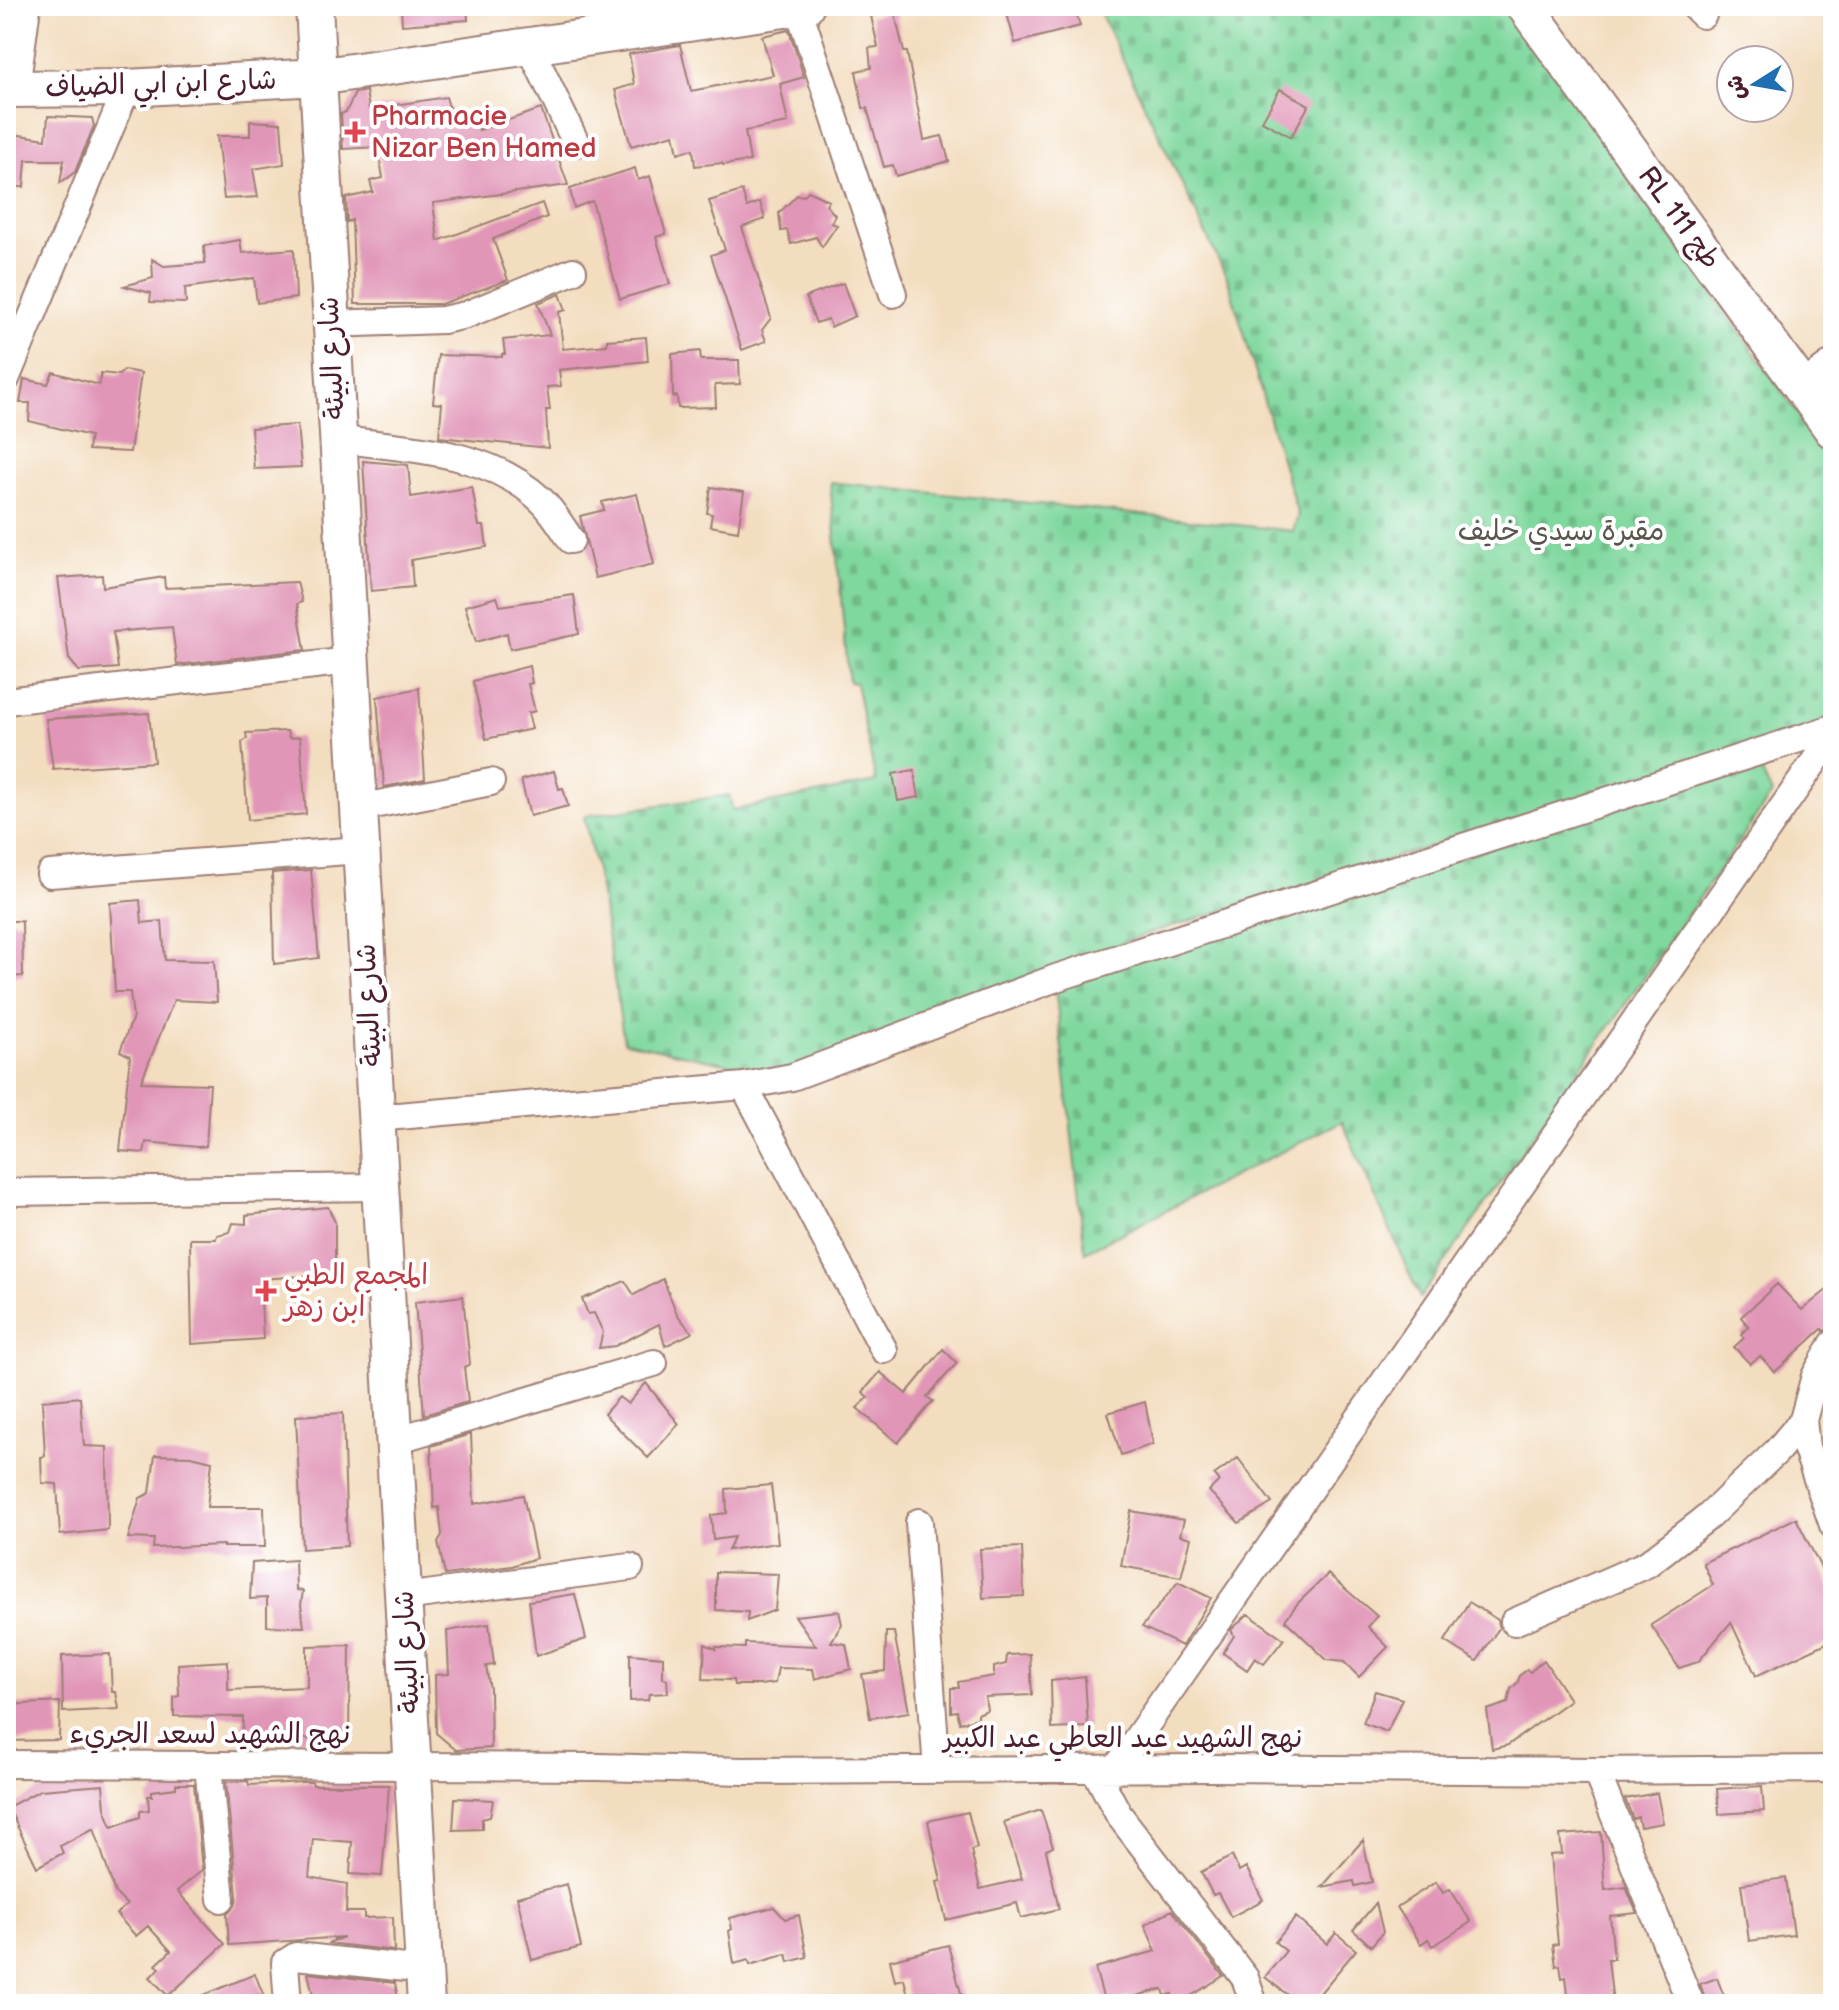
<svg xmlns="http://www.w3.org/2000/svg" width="1839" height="2010" font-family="'Balsamiq Sans','Playpen Sans Arabic',sans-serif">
  <defs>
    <pattern id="cemetery-stones" width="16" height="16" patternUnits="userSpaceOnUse" patternTransform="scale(2)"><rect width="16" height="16" fill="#7fd89e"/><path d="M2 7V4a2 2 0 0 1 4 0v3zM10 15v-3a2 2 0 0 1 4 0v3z" fill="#6fb988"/></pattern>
  </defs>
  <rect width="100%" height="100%" fill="#fff"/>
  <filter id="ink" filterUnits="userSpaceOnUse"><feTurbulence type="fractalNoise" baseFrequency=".0125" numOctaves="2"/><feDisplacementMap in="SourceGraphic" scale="16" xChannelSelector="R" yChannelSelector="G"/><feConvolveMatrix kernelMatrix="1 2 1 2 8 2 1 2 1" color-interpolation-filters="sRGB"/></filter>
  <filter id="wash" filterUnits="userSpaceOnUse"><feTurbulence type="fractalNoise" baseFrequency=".006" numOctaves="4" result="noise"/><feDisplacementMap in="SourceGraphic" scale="32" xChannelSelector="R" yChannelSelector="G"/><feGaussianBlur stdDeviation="1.8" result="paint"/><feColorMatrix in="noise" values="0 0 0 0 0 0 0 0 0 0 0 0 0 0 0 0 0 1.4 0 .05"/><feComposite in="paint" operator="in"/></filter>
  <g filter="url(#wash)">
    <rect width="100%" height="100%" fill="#f3ddbf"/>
    <!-- cemetery -->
    <path fill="url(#cemetery-stones)" stroke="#647c64" stroke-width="2" d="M 1097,6 L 1507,6 L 1833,463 L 1833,722 L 1141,936 L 777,1074 L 624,1042 L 600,888 L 584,816 L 729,795 L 733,810 L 876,782 L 856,683 L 849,682 L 830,482 L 1293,531 L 1298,515 L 1228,280 Z
      M 1757,762 L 1772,794 L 1420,1298 L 1342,1121 L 1085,1252 L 1055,987 Z"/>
    <g id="blocks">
      <!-- building -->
      <path fill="#e196b8" d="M 401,6 L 467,6 L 468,20 L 402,25 Z
        M 1005,6 L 1074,6 L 1080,26 L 1015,43 Z
        M 894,10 L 904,52 L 907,52 L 924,140 L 942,136 L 949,161 L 896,176 L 893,165 L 884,167 L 867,108 L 863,108 L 856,71 L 871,68 L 869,48 L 878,47 L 871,16 Z
        M 789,30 L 804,77 L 780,84 L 788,123 L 745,131 L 750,161 L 723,165 L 722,163 L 695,166 L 693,149 L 678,153 L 674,134 L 631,146 L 615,90 L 634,84 L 629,54 L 680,45 L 691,91 L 773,75 L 762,36 Z
        M 1280,89 L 1309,105 L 1291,137 L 1262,121 Z
        M 366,91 L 369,109 L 446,97 L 453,120 L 472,112 L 479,130 L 541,109 L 568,185 L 433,203 L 438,241 L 542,203 L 547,217 L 493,239 L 508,280 L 441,304 L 355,304 L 352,220 L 347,222 L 346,198 L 373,192 L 370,181 L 383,178 L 378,147 L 343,149 L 341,114 L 346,112 L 355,93 Z
        M 48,116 L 92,118 L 94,126 L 75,172 L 60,183 L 64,160 L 26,160 L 24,187 L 6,187 L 6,133 L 46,139 Z
        M 250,121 L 281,123 L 284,164 L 253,169 L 258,197 L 224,199 L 217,136 L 250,136 Z
        M 635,168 L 638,180 L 650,176 L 666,234 L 656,237 L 670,284 L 620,299 L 592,201 L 574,208 L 570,189 Z
        M 742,191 L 747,207 L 760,202 L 765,219 L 742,227 L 771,318 L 762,330 L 766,341 L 742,350 L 711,255 L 725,250 L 709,201 Z
        M 808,191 L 829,201 L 826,205 L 835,215 L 831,223 L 837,225 L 822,247 L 816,237 L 791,244 L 787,230 L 781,231 L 779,213 L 797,195 L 804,196 Z
        M 240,240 L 242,253 L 294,249 L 296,298 L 257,303 L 254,278 L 185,288 L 186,303 L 150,302 L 151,293 L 124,286 L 153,278 L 152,259 L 164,266 L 205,263 L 204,246 Z
        M 843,283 L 855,316 L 831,327 L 828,319 L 816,323 L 806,297 Z
        M 560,294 L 566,310 L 559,312 L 563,349 L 607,345 L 607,340 L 646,337 L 648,361 L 559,370 L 561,386 L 547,387 L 550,410 L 546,410 L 548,448 L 439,437 L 442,404 L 433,403 L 438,355 L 502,357 L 502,354 L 505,354 L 503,340 L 550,335 L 538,303 Z
        M 700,351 L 701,360 L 739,360 L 740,384 L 715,385 L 716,407 L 678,408 L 677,396 L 673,397 L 672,354 Z
        M 124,370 L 141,373 L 130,452 L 88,450 L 90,436 L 29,421 L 30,403 L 20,403 L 24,379 L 48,384 L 53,372 L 99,385 L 101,373 L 119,375 Z
        M 297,425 L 301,467 L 254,469 L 251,428 Z
        M 363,461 L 408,465 L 411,497 L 472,487 L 479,526 L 484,526 L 487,547 L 411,560 L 413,587 L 371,591 Z
        M 711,487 L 744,492 L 738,531 L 710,526 L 712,514 L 707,513 Z
        M 637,494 L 654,564 L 595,578 L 580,516 L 604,510 L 602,502 Z
        M 102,575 L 103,587 L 164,577 L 165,588 L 297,582 L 302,602 L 297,604 L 305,650 L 177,665 L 172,627 L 113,632 L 118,668 L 79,671 L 69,659 L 58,578 Z
        M 574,595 L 579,634 L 510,649 L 507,633 L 476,642 L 465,606 L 497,597 L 500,606 Z
        M 529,666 L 532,683 L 528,684 L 535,711 L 528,713 L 532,729 L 486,739 L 473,681 Z
        M 419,688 L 425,779 L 384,787 L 377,697 Z
        M 149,713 L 154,762 L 53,769 L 46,719 Z
        M 287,731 L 289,738 L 300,737 L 306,814 L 248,820 L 242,742 L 247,739 L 246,733 Z
        M 914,770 L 919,797 L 898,801 L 893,774 Z
        M 554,771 L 559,789 L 563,788 L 568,806 L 530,816 L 521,780 Z
        M 311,870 L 319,958 L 274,964 L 272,873 Z
        M 140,900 L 142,923 L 162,921 L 165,960 L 214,961 L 217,1002 L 174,1000 L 141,1082 L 210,1084 L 206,1146 L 198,1147 L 146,1142 L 144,1153 L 120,1151 L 130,1056 L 120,1051 L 133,1017 L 130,992 L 115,992 L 110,903 Z
        M 6,921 L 22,921 L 23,976 L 6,977 Z
        M 328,1207 L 335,1222 L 335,1274 L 260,1279 L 263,1339 L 192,1344 L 190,1239 L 216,1239 L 217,1235 L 230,1232 L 233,1223 L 246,1224 L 246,1215 Z
        M 663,1279 L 677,1314 L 692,1333 L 665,1346 L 659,1324 L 615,1346 L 599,1348 L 603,1332 L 594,1313 L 588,1314 L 582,1299 L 625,1281 L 634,1295 Z
        M 1777,1284 L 1802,1310 L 1833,1285 L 1833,1328 L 1824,1331 L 1822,1329 L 1775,1372 L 1760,1356 L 1750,1364 L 1734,1347 L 1744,1338 L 1741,1334 L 1749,1327 L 1741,1317 Z
        M 463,1296 L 470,1364 L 464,1367 L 468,1402 L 424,1415 L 415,1302 Z
        M 943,1349 L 957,1363 L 927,1397 L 933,1401 L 898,1443 L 857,1408 L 868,1398 L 863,1392 L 880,1372 L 906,1394 Z
        M 646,1383 L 679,1424 L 648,1458 L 604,1414 L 619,1397 L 628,1404 Z
        M 80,1397 L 84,1446 L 107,1447 L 108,1530 L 60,1535 L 57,1484 L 42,1483 L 41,1457 L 45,1456 L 42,1401 Z
        M 1145,1402 L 1153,1444 L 1121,1455 L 1108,1413 Z
        M 343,1413 L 347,1546 L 302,1549 L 296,1416 Z
        M 471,1434 L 474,1504 L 523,1495 L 536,1558 L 512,1566 L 445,1575 L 438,1542 L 442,1535 L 439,1507 L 434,1508 L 431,1446 Z
        M 155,1455 L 191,1456 L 212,1461 L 207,1507 L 264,1507 L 265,1547 L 223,1547 L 223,1545 L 153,1548 L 154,1539 L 128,1538 L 140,1498 L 150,1493 Z
        M 1238,1458 L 1272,1503 L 1239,1523 L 1209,1491 L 1219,1481 L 1214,1475 Z
        M 771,1485 L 778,1543 L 728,1550 L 734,1537 L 713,1540 L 711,1515 L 727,1513 L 726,1489 Z
        M 1131,1511 L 1184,1520 L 1180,1535 L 1191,1538 L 1181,1577 L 1121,1566 Z
        M 1796,1518 L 1833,1592 L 1833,1640 L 1756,1676 L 1731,1622 L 1698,1662 L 1679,1668 L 1651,1625 L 1713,1585 L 1703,1563 Z
        M 1022,1547 L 1024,1596 L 983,1598 L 980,1549 Z
        M 295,1560 L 296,1590 L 303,1591 L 301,1605 L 304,1627 L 267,1626 L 267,1598 L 250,1599 L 252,1563 Z
        M 716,1572 L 778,1574 L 775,1610 L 747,1621 L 748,1612 L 716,1610 Z
        M 1328,1574 L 1377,1616 L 1368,1627 L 1388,1647 L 1359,1677 L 1344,1662 L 1327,1660 L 1285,1620 L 1298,1603 Z
        M 1178,1582 L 1211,1598 L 1182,1646 L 1142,1627 Z
        M 575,1594 L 586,1639 L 536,1656 L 529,1601 Z
        M 1469,1602 L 1498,1620 L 1499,1628 L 1477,1661 L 1445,1641 Z
        M 839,1611 L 842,1624 L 831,1642 L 846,1644 L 851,1669 L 815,1679 L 813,1669 L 778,1668 L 775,1683 L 759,1685 L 734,1685 L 733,1680 L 703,1679 L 705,1644 L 716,1649 L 716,1647 L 745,1648 L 745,1643 L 816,1646 L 795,1616 Z
        M 1248,1614 L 1284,1639 L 1264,1664 L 1255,1658 L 1247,1670 L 1223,1653 L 1234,1636 L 1231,1630 Z
        M 489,1624 L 494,1665 L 486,1666 L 490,1689 L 491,1748 L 456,1750 L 436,1733 L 435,1675 L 449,1674 L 447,1631 Z
        M 886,1632 L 894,1632 L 909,1712 L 870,1718 L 862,1674 L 885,1671 Z
        M 350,1645 L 349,1739 L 242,1739 L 243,1717 L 174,1716 L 174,1697 L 179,1696 L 178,1664 L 228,1661 L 228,1690 L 307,1687 L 307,1646 Z
        M 110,1654 L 112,1692 L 116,1692 L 119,1709 L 63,1712 L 62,1656 Z
        M 630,1654 L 663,1657 L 663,1678 L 667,1679 L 668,1693 L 649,1694 L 648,1700 L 630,1701 Z
        M 1030,1654 L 1032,1695 L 985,1697 L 987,1710 L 978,1714 L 978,1718 L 960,1723 L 957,1711 L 951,1712 L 951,1688 L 959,1688 L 958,1682 L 994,1676 L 994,1667 L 1006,1664 L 1007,1655 Z
        M 1544,1660 L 1570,1700 L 1508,1745 L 1492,1749 L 1487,1710 L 1508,1703 L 1511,1689 L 1518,1682 L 1520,1675 L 1527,1670 L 1530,1672 Z
        M 1085,1677 L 1088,1727 L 1052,1729 L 1051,1681 Z
        M 1375,1691 L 1402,1699 L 1387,1732 L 1363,1723 Z
        M 60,1702 L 59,1740 L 6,1741 L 6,1705 Z
        M 248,1781 L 249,1785 L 304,1782 L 312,1782 L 313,1785 L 389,1785 L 382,1876 L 350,1874 L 352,1842 L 313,1839 L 309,1877 L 347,1884 L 346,1912 L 364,1912 L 364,1918 L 393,1917 L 394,1951 L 328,1943 L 344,1937 L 229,1945 L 227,1914 L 235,1906 L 237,1897 L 226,1782 Z
        M 176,1784 L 194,1784 L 202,1870 L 177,1891 L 225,1944 L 168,1996 L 150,1977 L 160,1968 L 156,1965 L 171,1951 L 148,1926 L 136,1936 L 116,1914 L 127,1905 L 115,1893 L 94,1828 L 60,1846 L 63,1853 L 37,1867 L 8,1807 L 40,1790 L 103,1785 L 105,1808 L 112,1827 L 140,1817 L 140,1811 L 149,1810 L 148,1796 L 152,1796 L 152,1791 L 176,1788 Z
        M 1762,1786 L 1764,1811 L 1719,1814 L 1717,1789 Z
        M 1657,1793 L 1663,1823 L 1640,1827 L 1638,1817 L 1633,1819 L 1625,1799 Z
        M 455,1798 L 493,1800 L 490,1817 L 482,1819 L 482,1829 L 453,1830 Z
        M 1041,1810 L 1053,1847 L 1046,1850 L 1059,1909 L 1021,1918 L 1017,1903 L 946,1920 L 937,1882 L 941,1881 L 928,1821 L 968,1812 L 977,1848 L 971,1850 L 980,1889 L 1022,1879 L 1004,1822 Z
        M 1601,1832 L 1605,1890 L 1626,1887 L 1637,1913 L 1610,1916 L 1614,1959 L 1608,1959 L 1613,2004 L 1569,2004 L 1566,1977 L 1562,1978 L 1560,1965 L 1556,1966 L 1553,1945 L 1558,1944 L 1550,1855 L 1562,1854 L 1560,1835 Z
        M 1363,1840 L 1372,1882 L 1355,1886 L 1354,1881 L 1322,1887 Z
        M 1232,1856 L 1239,1871 L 1246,1867 L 1263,1900 L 1231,1917 L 1218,1893 L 1213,1895 L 1201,1872 Z
        M 1786,1878 L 1794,1935 L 1749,1941 L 1741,1884 Z
        M 1436,1882 L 1443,1893 L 1450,1889 L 1471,1922 L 1433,1946 L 1428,1939 L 1421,1944 L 1397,1907 Z
        M 567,1884 L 581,1947 L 532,1960 L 517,1897 Z
        M 1376,1903 L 1383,1932 L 1371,1946 L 1353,1930 Z
        M 774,1907 L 785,1919 L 799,1915 L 807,1957 L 789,1962 L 787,1954 L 750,1965 L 749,1960 L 734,1964 L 729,1931 L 732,1929 L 730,1918 Z
        M 1172,1910 L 1223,1976 L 1178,2004 L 1172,1994 L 1165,1996 L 1163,1989 L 1105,2004 L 1095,1968 L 1156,1951 L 1145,1925 Z
        M 1296,1917 L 1327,1944 L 1336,1933 L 1356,1950 L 1311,2004 L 1299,2004 L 1265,1977 L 1286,1951 L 1275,1942 Z
        M 948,1945 L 964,2004 L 910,2004 L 904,1979 L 895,1981 L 890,1960 Z
        M 308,1973 L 395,1983 L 399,2004 L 315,2004 Z
        M 255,1974 L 267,2004 L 182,2004 Z
        M 1717,1978 L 1727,2004 L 1707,2004 L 1700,1984 Z"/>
    </g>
  </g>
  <g filter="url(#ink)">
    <use href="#blocks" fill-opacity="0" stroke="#9e7e75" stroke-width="2"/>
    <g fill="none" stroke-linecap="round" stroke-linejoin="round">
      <defs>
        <path id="street" d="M 1694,6 L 1703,15
          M 798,7 L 893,294
          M 530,47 L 576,143
          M 16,89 L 27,6
          M 330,324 L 443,320 L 466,315 L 573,271
          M 6,379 L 127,88
          M 1801,386 L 1833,363
          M 337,439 C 406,449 487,449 541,500 C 553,511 562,527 571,540
          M 6,701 L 349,661
          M 358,808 L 491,782
          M 50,874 L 360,850
          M 744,1086 L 884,1350
          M 375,1118 L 744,1086 L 792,1077 L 1056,978 L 1833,728
          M 6,1192 L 379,1187
          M 1833,1344 L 1815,1376 L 1803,1420 L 1806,1447 L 1833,1525
          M 396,1440 L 654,1363
          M 919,1522 L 937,1770
          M 404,1597 L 630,1567
          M 1514,1622 L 1647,1564 L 1708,1517 L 1777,1451 L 1803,1420
          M 6,1764 L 599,1767 L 744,1771 L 1209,1768 L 1596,1771 L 1833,1769
          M 208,1766 L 221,1899
          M 1095,1770 L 1119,1815 L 1245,1978 L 1254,2004
          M 1115,1770 L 1833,735
          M 1596,1771 L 1691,2004
          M 288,2004 L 285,1963 L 296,1956 L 424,1970"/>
        <path id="secondary" d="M 314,6 L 426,2004
          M 1525,6 L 1833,430
          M 6,89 L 127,88 L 317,77 L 805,6"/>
      </defs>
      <!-- street casing -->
      <use href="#street" stroke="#9e7e75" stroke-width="30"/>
      <!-- secondary casing -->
      <use href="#secondary" stroke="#9e7e75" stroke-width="40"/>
      <!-- street -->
      <use href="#street" stroke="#fff" stroke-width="26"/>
      <!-- secondary -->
      <use href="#secondary" stroke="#fff" stroke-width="36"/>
    </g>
  </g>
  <!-- markers -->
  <g fill="#e0444e" stroke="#fff" stroke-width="3">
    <path d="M351 120h8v8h8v8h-8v8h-8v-8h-8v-8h8z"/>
    <path d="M262 1279h8v8h8v8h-8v8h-8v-8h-8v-8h8z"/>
  </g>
  <g text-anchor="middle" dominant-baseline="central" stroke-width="8" stroke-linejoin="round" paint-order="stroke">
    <!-- street labels -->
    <g font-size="28" fill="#4a1f2b" stroke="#fff">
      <text transform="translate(161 84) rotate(-2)">شارع ابن ابي الضياف</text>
      <text transform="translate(1679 218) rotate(54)">RL طج 111</text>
      <text transform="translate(332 358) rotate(-93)">شارع البيئة</text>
      <text transform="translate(369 1005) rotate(-93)">شارع البيئة</text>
      <text transform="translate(407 1652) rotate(-93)">شارع البيئة</text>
      <text x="210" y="1734">نهج الشهيد لسعد الجريء</text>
      <text x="1123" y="1738">نهج الشهيد عبد العاطي عبد الكبير</text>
    </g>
    <!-- health labels -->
    <g font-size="28" fill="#be3a42" stroke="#fff" text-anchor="start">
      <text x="371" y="116">Pharmacie<tspan x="371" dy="32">Nizar Ben Hamed</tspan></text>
      <text x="284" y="1275">المجمع الطبي<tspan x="284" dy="32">ابن زهر</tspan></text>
    </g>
    <!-- park labels -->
    <g font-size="28" fill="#5a564e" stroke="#fff">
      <text x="1561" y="531">مقبرة سيدي خليف</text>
    </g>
  </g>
  <!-- margin -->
  <rect width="1839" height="2010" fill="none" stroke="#fff" stroke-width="32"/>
  <!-- north arrow -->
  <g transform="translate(1755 84) rotate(259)"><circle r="38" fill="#ffffff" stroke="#b7a5aa" stroke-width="2"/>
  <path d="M0-6L14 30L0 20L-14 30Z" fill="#1f6fb2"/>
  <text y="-12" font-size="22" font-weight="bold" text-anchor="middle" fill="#4a1f2b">ش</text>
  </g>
</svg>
